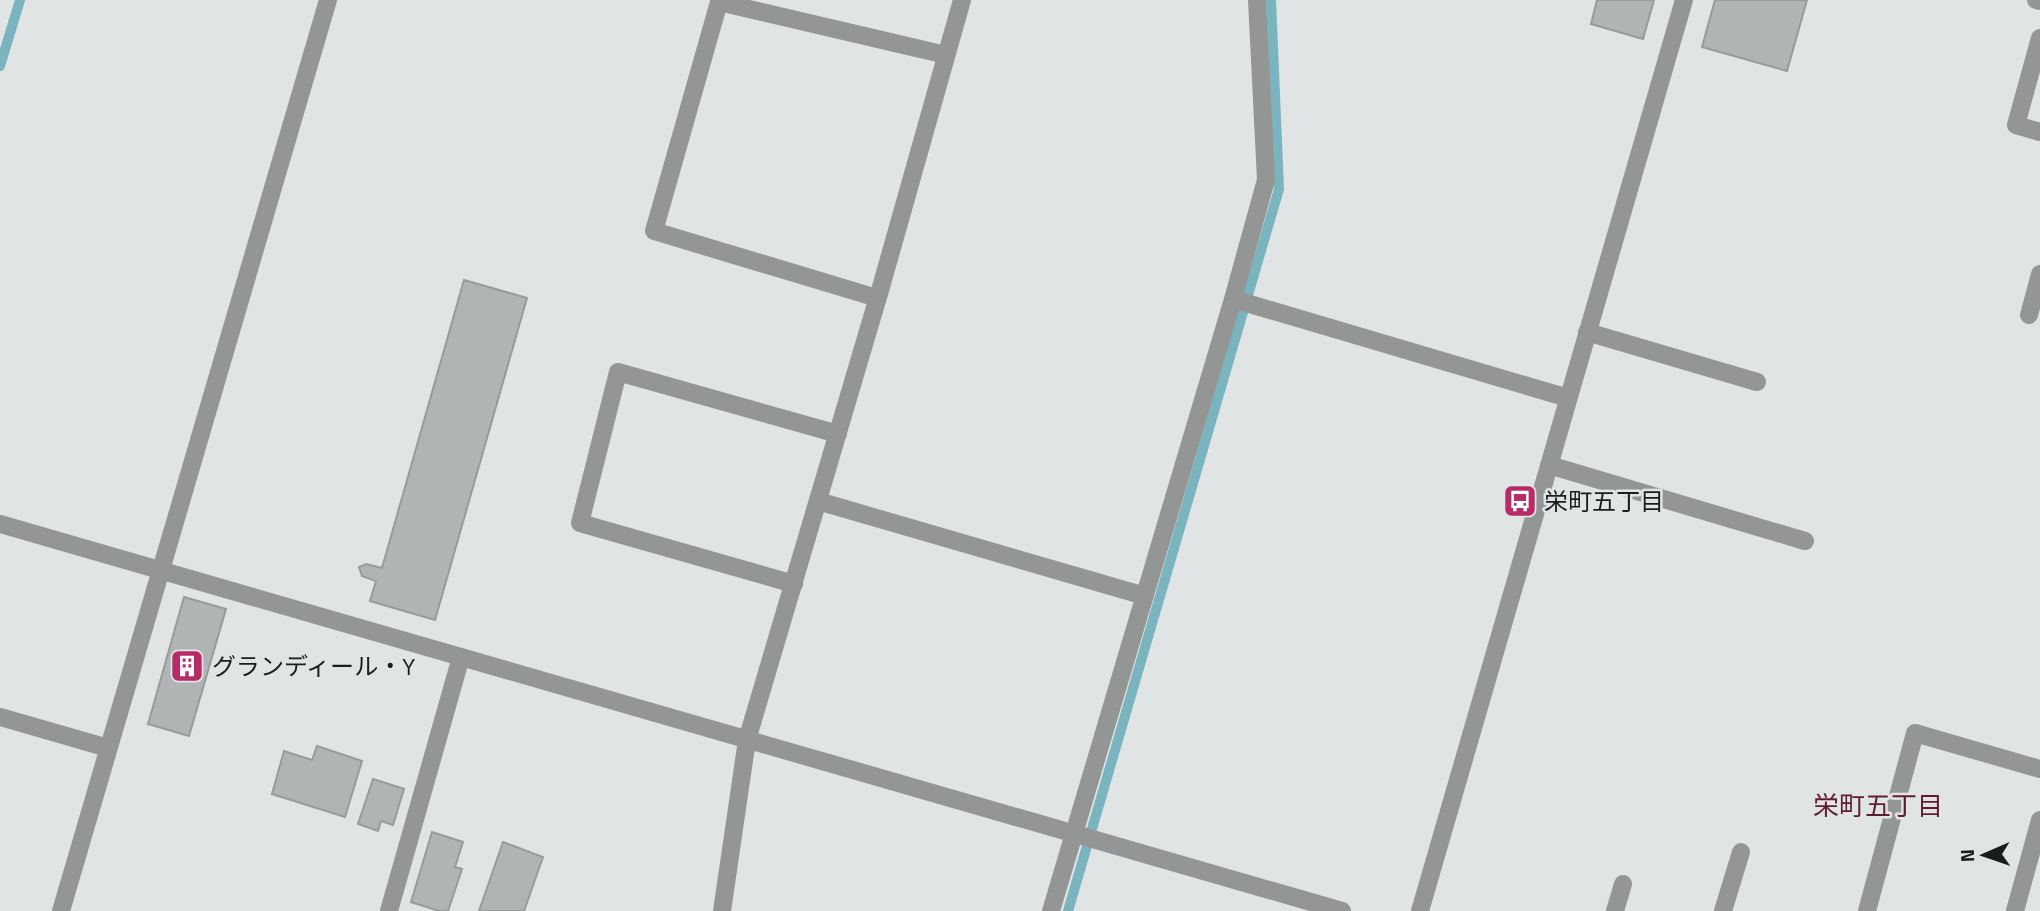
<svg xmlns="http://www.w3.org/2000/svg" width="2040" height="911" font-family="'Titillium Web','Noto Sans JP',sans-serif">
  <rect width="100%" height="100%" fill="#e0e4e5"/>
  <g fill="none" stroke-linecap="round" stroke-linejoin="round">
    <!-- stream -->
    <path stroke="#79b4bf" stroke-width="10" d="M 0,66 L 20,0
      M 1068,911 L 1279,189 L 1271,0"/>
  </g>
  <!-- building -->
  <path fill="#b0b4b5" stroke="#979b9c" stroke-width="2" d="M 1597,0 L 1654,0 L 1643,39 L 1591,24 Z
    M 1715,0 L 1807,0 L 1787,71 L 1702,47 Z
    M 464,280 L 527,298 L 435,620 L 370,601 L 376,581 L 362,576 L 359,567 L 366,564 L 382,568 Z
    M 184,597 L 226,609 L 189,736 L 148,724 Z
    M 317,746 L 362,761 L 345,817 L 272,794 L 284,751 L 312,760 Z
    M 373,779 L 404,789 L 393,825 L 381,821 L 378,831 L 358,824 Z
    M 432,832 L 463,842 L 455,867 L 462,869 L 448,911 L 439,911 L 411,902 Z
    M 503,842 L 543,857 L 524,911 L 479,911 Z"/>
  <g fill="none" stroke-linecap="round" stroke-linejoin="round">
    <!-- minor -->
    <path stroke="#949696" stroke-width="18" d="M 2036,0 L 2040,1
      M 2040,38 L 2016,125 L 2040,132
      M 877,298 L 654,231 L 719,2 L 946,55
      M 1233,299 L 1568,398
      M 2029,315 L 2040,274
      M 1587,332 L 1757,382
      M 1549,465 L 1805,541
      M 818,501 L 1145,596
      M 0,524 L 1342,911
      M 794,584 L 580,523 L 618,372 L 838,434
      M 0,717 L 108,748
      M 61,911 L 328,0
      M 389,911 L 461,657
      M 722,911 L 747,740 L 881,287 L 962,0
      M 1051,911 L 1233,299 L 1266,180 L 1257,0
      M 1420,911 L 1684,0
      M 1615,911 L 1623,884
      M 1723,911 L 1741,852
      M 1867,911 L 1915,733 L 2040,769
      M 2015,911 L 2040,820"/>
  </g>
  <!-- icons -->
  <defs>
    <symbol id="bus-square" viewBox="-11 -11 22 22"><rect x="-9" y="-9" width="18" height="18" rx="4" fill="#b72c66" stroke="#e0e4e5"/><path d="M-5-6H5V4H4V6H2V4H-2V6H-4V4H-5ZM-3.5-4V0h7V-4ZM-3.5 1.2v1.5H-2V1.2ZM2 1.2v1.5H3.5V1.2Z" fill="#fff"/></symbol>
    <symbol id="building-square" viewBox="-11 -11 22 22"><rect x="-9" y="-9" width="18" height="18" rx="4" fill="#b72c66" stroke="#e0e4e5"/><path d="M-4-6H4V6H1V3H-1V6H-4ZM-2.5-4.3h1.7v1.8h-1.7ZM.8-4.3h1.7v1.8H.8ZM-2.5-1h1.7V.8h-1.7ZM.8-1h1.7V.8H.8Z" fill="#fff"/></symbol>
  </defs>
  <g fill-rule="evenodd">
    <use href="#bus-square" x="1501" y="482" width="38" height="38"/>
    <use href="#building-square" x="168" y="647" width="38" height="38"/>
  </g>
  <g text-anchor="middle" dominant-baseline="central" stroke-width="5" stroke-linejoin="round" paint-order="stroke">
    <!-- poi labels -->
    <g font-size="24" fill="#1b1d1d" stroke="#e0e4e5" text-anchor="start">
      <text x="1544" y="501">栄町五丁目</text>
      <text x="212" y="666">グランディール・Y</text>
    </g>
    <!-- neighbourhood labels -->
    <g font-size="26" fill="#5f1c35" stroke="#e0e4e5">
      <text x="1878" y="805">栄町五丁目</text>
    </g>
  </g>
  <!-- north arrow -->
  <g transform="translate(1984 855) rotate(268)" stroke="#e0e4e5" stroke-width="5" paint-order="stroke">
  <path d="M0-5L12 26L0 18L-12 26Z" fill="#1b1d1d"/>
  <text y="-10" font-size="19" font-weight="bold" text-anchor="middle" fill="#1b1d1d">N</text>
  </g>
</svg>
